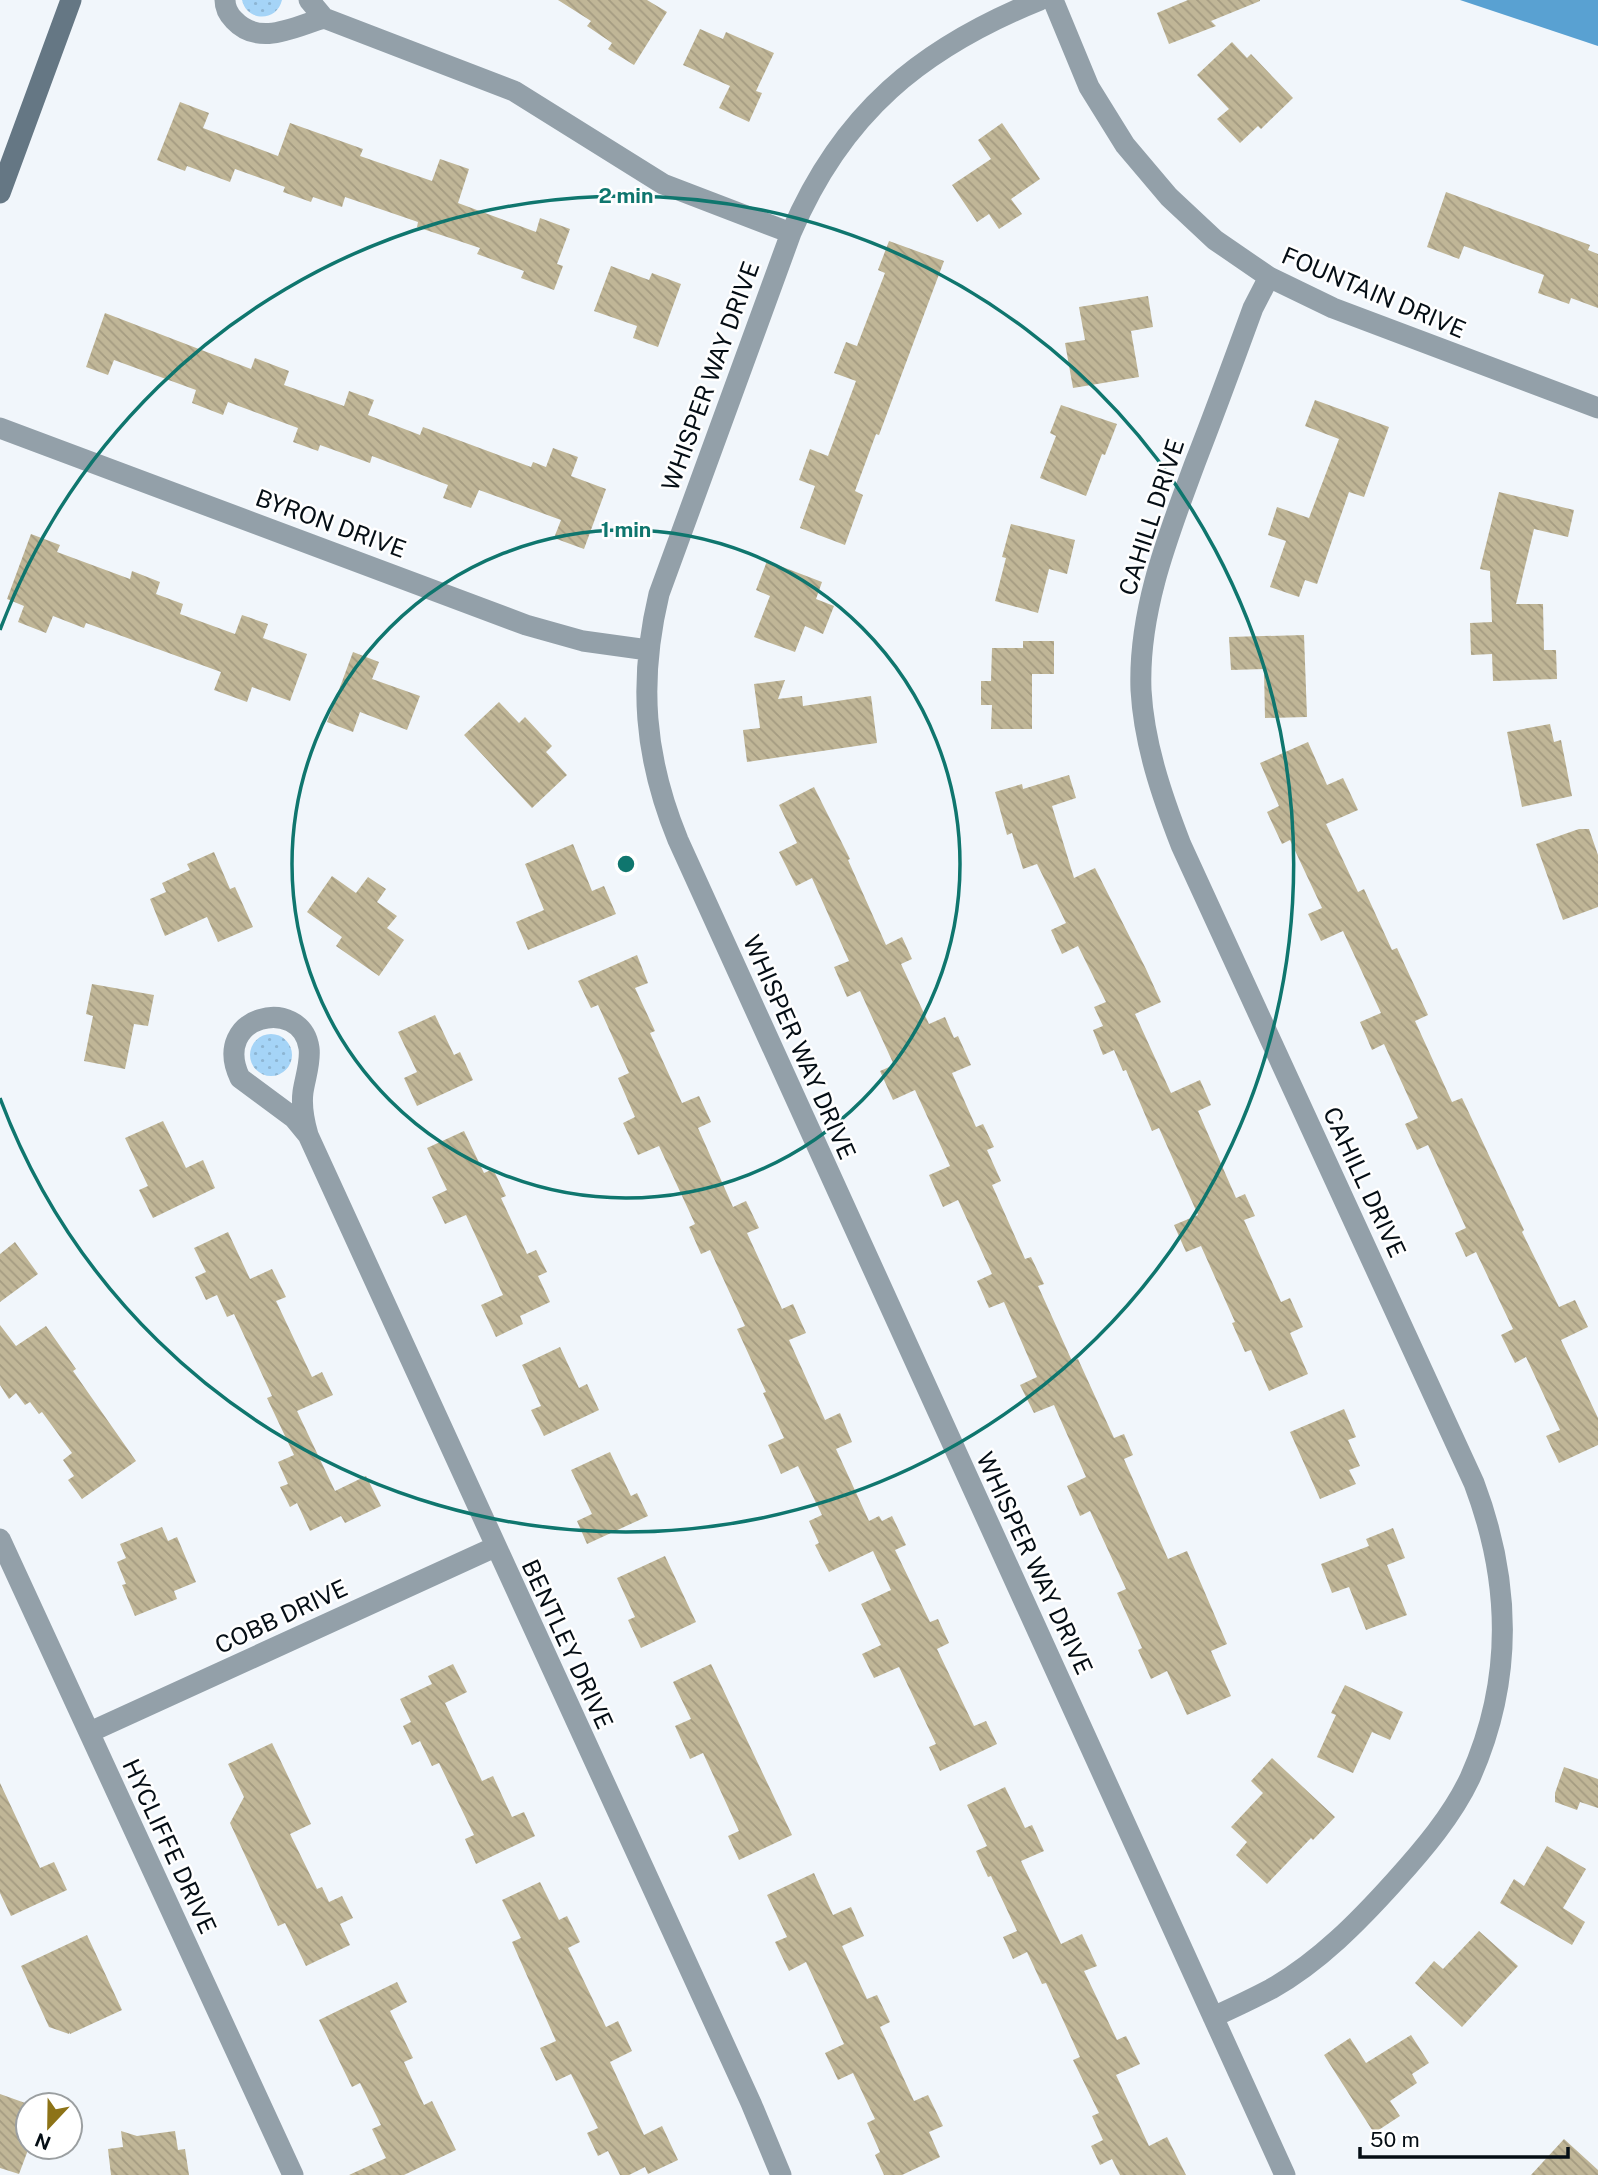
<svg xmlns="http://www.w3.org/2000/svg" width="1598" height="2175" font-family="'Public Sans',sans-serif">
  <defs>
    <pattern id="grass-dots" width="8" height="8" patternUnits="userSpaceOnUse" patternTransform="scale(1.75)"><rect width="8" height="8" fill="#a5d4f7"/><path d="M2 2h.1M6 6h.1" fill="none" stroke="#8db5d3" stroke-width="1.8" stroke-linecap="round"/></pattern>
    <pattern id="building-back-hatch" width="6" height="6" patternUnits="userSpaceOnUse" patternTransform="scale(1.75)"><rect width="6" height="6" fill="#c0b697"/><path d="M-1 5l2 2M0 0l6 6M5-1l2 2" fill="none" stroke="#a49b81"/></pattern>
  </defs>
  <rect width="100%" height="100%" fill="#f1f6fb"/>
  <!-- grass -->
  <path fill="url(#grass-dots)" d="M 242,0 L 282,0 C 277,22 247,22 242,0 Z
    M250 1055a21 21 0 1 1 42 0a21 21 0 1 1-42 0Z"/>
  <!-- water -->
  <path fill="#59a1d2" d="M 1460,0 L 1598,0 L 1598,46 Z"/>
  <!-- building -->
  <path fill="url(#building-back-hatch)" d="M 558,0 L 647,0 L 667,12 L 634,65 L 608,49 L 612,43 L 587,26 L 591,21 Z
    M 1188,0 L 1260,0 L 1260,1 L 1211,21 L 1216,26 L 1169,44 L 1157,13 Z
    M 700,29 L 723,39 L 726,32 L 774,53 L 756,91 L 762,93 L 749,122 L 719,108 L 730,86 L 683,65 Z
    M 1232,42 L 1247,58 L 1251,54 L 1293,98 L 1261,129 L 1258,126 L 1240,143 L 1217,119 L 1229,109 L 1197,75 Z
    M 180,102 L 209,113 L 203,128 L 278,156 L 290,123 L 363,149 L 360,156 L 432,181 L 440,159 L 469,169 L 458,203 L 536,232 L 540,218 L 570,229 L 557,264 L 563,266 L 554,290 L 521,278 L 524,271 L 477,254 L 480,248 L 417,227 L 418,222 L 345,197 L 342,207 L 313,197 L 311,202 L 283,192 L 285,187 L 235,169 L 230,182 L 187,166 L 185,171 L 157,160 Z
    M 1002,123 L 1040,179 L 1011,199 L 1022,214 L 999,229 L 989,214 L 977,222 L 952,185 L 991,159 L 978,140 Z
    M 1446,192 L 1590,245 L 1588,250 L 1598,254 L 1598,308 L 1571,298 L 1569,304 L 1538,293 L 1544,275 L 1464,246 L 1459,259 L 1427,247 Z
    M 889,241 L 944,261 L 879,435 L 876,434 L 855,491 L 863,495 L 845,545 L 800,528 L 815,486 L 799,480 L 810,449 L 828,456 L 856,381 L 834,373 L 846,342 L 857,346 L 885,273 L 878,270 Z
    M 611,266 L 649,280 L 652,273 L 681,284 L 658,347 L 633,338 L 637,326 L 594,311 Z
    M 1148,296 L 1153,327 L 1131,331 L 1139,377 L 1073,388 L 1065,343 L 1085,340 L 1079,307 Z
    M 105,313 L 251,369 L 255,358 L 289,371 L 284,385 L 344,406 L 349,391 L 374,400 L 368,415 L 420,435 L 423,427 L 531,467 L 533,462 L 546,467 L 553,448 L 578,457 L 571,476 L 606,489 L 584,549 L 554,538 L 561,520 L 479,490 L 471,508 L 443,498 L 448,485 L 372,456 L 370,463 L 320,445 L 318,451 L 293,442 L 298,428 L 228,402 L 223,415 L 192,403 L 196,390 L 114,360 L 108,375 L 86,367 Z
    M 1315,400 L 1389,427 L 1364,497 L 1349,492 L 1317,584 L 1305,580 L 1299,597 L 1270,587 L 1286,541 L 1268,535 L 1277,507 L 1309,518 L 1339,439 L 1305,426 Z
    M 1061,405 L 1117,424 L 1105,455 L 1102,454 L 1086,496 L 1040,478 L 1056,436 L 1050,433 Z
    M 1499,492 L 1574,510 L 1568,537 L 1534,529 L 1516,604 L 1543,604 L 1544,650 L 1556,650 L 1557,679 L 1493,681 L 1492,654 L 1471,655 L 1470,623 L 1492,622 L 1490,571 L 1480,569 Z
    M 1011,524 L 1075,540 L 1067,574 L 1049,569 L 1038,613 L 995,601 L 1006,558 L 1002,557 Z
    M 31,534 L 60,545 L 57,552 L 130,579 L 132,571 L 160,582 L 156,594 L 183,604 L 180,614 L 235,634 L 242,615 L 268,624 L 263,638 L 307,654 L 290,701 L 252,687 L 247,702 L 214,690 L 221,672 L 86,623 L 84,628 L 53,616 L 46,633 L 18,622 L 24,606 L 7,599 Z
    M 767,561 L 822,582 L 816,599 L 834,606 L 823,634 L 805,626 L 795,652 L 754,637 L 770,596 L 756,590 Z
    M 1304,635 L 1307,717 L 1265,718 L 1264,669 L 1231,670 L 1229,637 Z
    M 1023,641 L 1054,641 L 1054,674 L 1032,674 L 1032,729 L 991,729 L 992,705 L 981,705 L 981,681 L 991,681 L 992,648 L 1023,648 Z
    M 353,652 L 379,662 L 372,679 L 420,696 L 407,730 L 360,712 L 353,732 L 327,722 Z
    M 785,680 L 778,699 L 802,696 L 803,706 L 871,696 L 877,743 L 747,762 L 743,730 L 760,728 L 754,684 Z
    M 499,702 L 519,723 L 525,717 L 552,746 L 546,752 L 567,775 L 532,808 L 464,735 Z
    M 1550,724 L 1554,742 L 1561,740 L 1572,796 L 1522,807 L 1507,732 Z
    M 1308,742 L 1327,785 L 1343,778 L 1358,810 L 1326,824 L 1358,892 L 1364,889 L 1392,950 L 1397,948 L 1428,1015 L 1415,1021 L 1452,1102 L 1462,1098 L 1524,1230 L 1522,1232 L 1559,1307 L 1575,1300 L 1588,1327 L 1561,1340 L 1598,1418 L 1598,1445 L 1559,1463 L 1546,1436 L 1560,1430 L 1526,1357 L 1515,1363 L 1501,1335 L 1513,1329 L 1476,1252 L 1466,1257 L 1455,1233 L 1466,1228 L 1428,1145 L 1417,1150 L 1405,1124 L 1418,1118 L 1384,1044 L 1372,1050 L 1360,1022 L 1381,1013 L 1343,931 L 1321,941 L 1308,914 L 1322,908 L 1290,840 L 1282,844 L 1267,812 L 1279,806 L 1260,763 Z
    M 1069,775 L 1076,798 L 1052,806 L 1074,878 L 1095,868 L 1146,969 L 1161,1002 L 1135,1014 L 1171,1093 L 1200,1080 L 1211,1105 L 1198,1111 L 1236,1198 L 1245,1194 L 1255,1216 L 1244,1220 L 1281,1302 L 1290,1298 L 1303,1327 L 1290,1333 L 1308,1374 L 1269,1391 L 1251,1350 L 1245,1352 L 1232,1323 L 1235,1322 L 1201,1246 L 1186,1252 L 1174,1225 L 1198,1215 L 1159,1128 L 1152,1131 L 1126,1070 L 1123,1071 L 1114,1050 L 1103,1055 L 1093,1030 L 1103,1026 L 1094,1007 L 1106,1002 L 1078,946 L 1062,954 L 1051,930 L 1066,923 L 1037,864 L 1023,869 L 1012,833 L 1007,835 L 995,792 L 1022,784 L 1023,789 Z
    M 814,787 L 850,859 L 848,860 L 886,945 L 902,937 L 912,959 L 901,964 L 929,1024 L 945,1017 L 954,1038 L 958,1036 L 971,1065 L 952,1073 L 976,1127 L 983,1124 L 994,1147 L 987,1150 L 1001,1181 L 992,1185 L 1025,1259 L 1031,1257 L 1044,1284 L 1038,1286 L 1072,1361 L 1078,1359 L 1114,1438 L 1124,1434 L 1133,1455 L 1124,1459 L 1168,1559 L 1187,1551 L 1227,1644 L 1211,1651 L 1231,1696 L 1187,1715 L 1167,1671 L 1151,1679 L 1138,1650 L 1142,1648 L 1117,1593 L 1126,1589 L 1090,1511 L 1080,1516 L 1067,1486 L 1086,1477 L 1054,1405 L 1034,1413 L 1020,1385 L 1037,1377 L 1004,1302 L 989,1308 L 977,1281 L 992,1274 L 958,1200 L 943,1207 L 929,1175 L 950,1166 L 915,1090 L 893,1100 L 880,1071 L 894,1065 L 860,991 L 847,997 L 834,967 L 849,961 L 812,878 L 796,886 L 779,852 L 797,843 L 779,805 Z
    M 1579,829 L 1589,829 L 1598,855 L 1598,907 L 1563,920 L 1536,844 Z
    M 573,844 L 592,891 L 604,886 L 616,914 L 528,950 L 516,922 L 544,910 L 525,864 Z
    M 214,852 L 230,889 L 235,887 L 253,927 L 218,942 L 207,917 L 165,936 L 150,899 L 166,892 L 162,883 L 190,870 L 187,864 Z
    M 332,876 L 356,893 L 368,877 L 386,889 L 377,902 L 397,916 L 387,928 L 404,940 L 379,976 L 336,946 L 342,937 L 307,912 Z
    M 637,955 L 648,983 L 635,988 L 655,1031 L 650,1033 L 682,1103 L 699,1096 L 711,1122 L 698,1128 L 733,1207 L 746,1201 L 759,1228 L 747,1233 L 782,1309 L 793,1304 L 806,1333 L 789,1340 L 825,1420 L 840,1413 L 852,1442 L 836,1449 L 869,1521 L 879,1516 L 882,1521 L 892,1516 L 906,1545 L 895,1550 L 930,1622 L 938,1619 L 949,1643 L 937,1649 L 974,1726 L 986,1721 L 997,1744 L 940,1771 L 929,1747 L 936,1744 L 899,1667 L 874,1678 L 862,1654 L 881,1645 L 861,1604 L 891,1590 L 873,1551 L 829,1572 L 815,1545 L 819,1543 L 809,1521 L 822,1515 L 798,1466 L 781,1474 L 768,1445 L 784,1438 L 763,1393 L 766,1392 L 737,1329 L 745,1326 L 710,1250 L 701,1254 L 689,1227 L 695,1224 L 659,1146 L 638,1155 L 623,1123 L 635,1117 L 618,1078 L 629,1073 L 598,1005 L 591,1008 L 578,981 Z
    M 92,984 L 154,995 L 148,1026 L 134,1024 L 125,1069 L 84,1061 L 93,1016 L 86,1014 Z
    M 435,1015 L 454,1055 L 460,1052 L 473,1080 L 417,1106 L 404,1078 L 417,1072 L 398,1032 Z
    M 163,1121 L 186,1168 L 203,1160 L 215,1188 L 153,1218 L 139,1190 L 148,1186 L 125,1138 Z
    M 464,1131 L 484,1173 L 493,1169 L 506,1196 L 501,1198 L 527,1254 L 536,1250 L 547,1272 L 538,1276 L 550,1302 L 520,1316 L 523,1324 L 496,1337 L 481,1305 L 503,1295 L 466,1215 L 445,1224 L 432,1197 L 447,1190 L 427,1148 Z
    M 228,1232 L 250,1279 L 272,1269 L 286,1297 L 276,1301 L 312,1377 L 322,1372 L 333,1395 L 297,1411 L 335,1491 L 366,1476 L 381,1506 L 345,1523 L 341,1516 L 310,1531 L 297,1503 L 290,1507 L 280,1487 L 288,1484 L 278,1462 L 294,1455 L 267,1398 L 272,1396 L 234,1314 L 227,1317 L 217,1295 L 206,1300 L 195,1277 L 206,1272 L 194,1248 Z
    M 15,1242 L 38,1274 L 0,1302 L 0,1254 Z
    M 0,1325 L 16,1346 L 46,1326 L 76,1369 L 73,1371 L 136,1461 L 82,1499 L 68,1480 L 74,1476 L 63,1460 L 72,1453 L 42,1412 L 39,1414 L 30,1402 L 25,1405 L 16,1393 L 9,1399 L 0,1385 Z
    M 560,1347 L 579,1388 L 587,1384 L 599,1410 L 544,1436 L 531,1410 L 541,1406 L 522,1365 Z
    M 1344,1409 L 1356,1437 L 1348,1440 L 1360,1466 L 1349,1470 L 1356,1484 L 1320,1499 L 1290,1432 Z
    M 610,1452 L 631,1496 L 637,1493 L 648,1516 L 587,1544 L 577,1521 L 592,1514 L 571,1470 Z
    M 162,1527 L 168,1541 L 177,1537 L 196,1582 L 174,1591 L 177,1599 L 135,1616 L 122,1585 L 126,1584 L 117,1562 L 126,1558 L 120,1544 Z
    M 1393,1528 L 1405,1558 L 1387,1565 L 1407,1615 L 1366,1630 L 1349,1587 L 1332,1593 L 1321,1564 L 1369,1546 L 1366,1539 Z
    M 665,1556 L 696,1622 L 641,1648 L 628,1620 L 635,1617 L 617,1578 Z
    M 453,1664 L 467,1692 L 445,1703 L 482,1781 L 493,1776 L 512,1817 L 524,1812 L 535,1836 L 476,1864 L 465,1839 L 474,1835 L 439,1763 L 432,1766 L 420,1741 L 412,1745 L 403,1726 L 411,1722 L 400,1699 L 432,1684 L 428,1676 Z
    M 711,1664 L 792,1835 L 739,1860 L 728,1836 L 739,1831 L 703,1753 L 690,1759 L 675,1726 L 691,1719 L 673,1682 Z
    M 1345,1685 L 1403,1712 L 1390,1740 L 1372,1732 L 1353,1773 L 1317,1757 L 1336,1715 L 1331,1713 Z
    M 272,1743 L 311,1824 L 290,1834 L 317,1889 L 322,1887 L 329,1902 L 342,1896 L 353,1918 L 340,1924 L 350,1945 L 306,1966 L 285,1923 L 278,1926 L 230,1823 L 244,1797 L 228,1764 Z
    M 1272,1758 L 1335,1817 L 1313,1840 L 1311,1838 L 1267,1884 L 1236,1855 L 1247,1842 L 1231,1827 L 1263,1793 L 1251,1781 Z
    M 1564,1767 L 1598,1779 L 1598,1808 L 1580,1802 L 1577,1810 L 1555,1802 L 1555,1793 Z
    M 0,1783 L 40,1868 L 54,1862 L 67,1890 L 11,1916 L 0,1893 Z
    M 1005,1787 L 1025,1828 L 1032,1825 L 1044,1851 L 1021,1861 L 1061,1944 L 1082,1934 L 1097,1966 L 1084,1971 L 1117,2040 L 1126,2036 L 1140,2064 L 1116,2075 L 1149,2146 L 1167,2137 L 1186,2175 L 1120,2175 L 1112,2159 L 1100,2165 L 1091,2146 L 1103,2140 L 1092,2116 L 1099,2113 L 1073,2060 L 1080,2057 L 1046,1983 L 1042,1984 L 1027,1952 L 1013,1959 L 1003,1937 L 1017,1931 L 991,1876 L 988,1877 L 976,1851 L 987,1846 L 967,1805 Z
    M 1547,1846 L 1586,1869 L 1563,1908 L 1585,1922 L 1572,1945 L 1500,1903 L 1514,1879 L 1524,1886 Z
    M 814,1873 L 833,1915 L 851,1907 L 864,1936 L 842,1946 L 867,1999 L 877,1995 L 890,2022 L 880,2027 L 914,2101 L 928,2095 L 943,2126 L 929,2132 L 940,2157 L 902,2175 L 884,2175 L 875,2155 L 880,2152 L 867,2123 L 875,2119 L 853,2073 L 838,2080 L 825,2053 L 844,2044 L 806,1962 L 789,1971 L 775,1942 L 787,1937 L 767,1895 Z
    M 540,1882 L 559,1920 L 567,1916 L 580,1942 L 568,1948 L 606,2027 L 618,2021 L 632,2051 L 610,2062 L 644,2135 L 662,2126 L 678,2160 L 648,2174 L 645,2167 L 629,2175 L 620,2175 L 608,2151 L 598,2156 L 587,2133 L 598,2128 L 571,2074 L 556,2081 L 540,2048 L 556,2041 L 512,1942 L 521,1938 L 502,1900 Z
    M 1479,1931 L 1518,1966 L 1462,2027 L 1415,1983 L 1434,1961 L 1443,1969 Z
    M 87,1935 L 122,2010 L 70,2034 L 70,2032 L 69,2034 L 49,2027 L 21,1966 Z
    M 397,1982 L 407,2002 L 390,2011 L 413,2058 L 404,2062 L 424,2105 L 432,2101 L 456,2150 L 404,2175 L 349,2175 L 386,2158 L 372,2129 L 381,2125 L 360,2083 L 352,2087 L 319,2020 Z
    M 1411,2035 L 1429,2063 L 1412,2074 L 1417,2083 L 1390,2101 L 1400,2116 L 1374,2133 L 1324,2055 L 1350,2038 L 1366,2063 Z
    M 0,2094 L 28,2104 L 28,2150 L 19,2174 L 0,2168 Z
    M 121,2131 L 137,2136 L 175,2131 L 178,2150 L 185,2149 L 189,2175 L 111,2175 L 108,2149 L 123,2147 Z
    M 1564,2139 L 1598,2170 L 1598,2175 L 1531,2175 Z"/>
  <g fill="none" stroke-linecap="round" stroke-linejoin="round">
    <!-- street -->
    <path stroke="#93a0a9" stroke-width="21" d="M 225,0 C 225,8 228,14 234,20 C 259,47 294,27 324,18
      M 309,0 L 324,18 L 514,91 L 663,184 L 791,233
      M 1040,0 C 921,48 842,113 791,233 L 659,594 C 638,682 644,757 678,840 L 1285,2175
      M 1053,0 L 1089,87 L 1125,145 L 1169,197 L 1215,240 L 1269,277 L 1333,308 L 1598,408
      M 0,428 L 526,625 L 583,641 L 648,650
      M 308,1135 L 294,1118 L 240,1078 C 210,1015 301,995 309,1048 C 311,1062 305,1078 303,1092 C 301,1107 304,1121 308,1135 L 751,2103 L 781,2175
      M 0,1539 L 293,2175
      M 90,1732 L 495,1547
      M 1213,2017 C 1233,2008 1252,1999 1271,1989 C 1319,1962 1359,1921 1395,1881 C 1423,1850 1452,1816 1470,1778 C 1514,1680 1511,1581 1474,1483 L 1181,845 C 1162,796 1144,744 1141,690 C 1138,611 1168,536 1195,463 C 1215,412 1234,360 1253,308 L 1269,277"/>
    <!-- secondary -->
    <path stroke="#657784" stroke-width="21" d="M 0,193 L 71,0"/>
  </g>
  <!-- distance rings -->
  <g fill="none" stroke="#0f766e" stroke-width="3.5">
    <circle cx="626" cy="864" r="334"/>
    <path d="M0 630A668 668 0 1 1 0 1098"/>
  </g>
  <g text-anchor="middle" dominant-baseline="central" stroke-width="5" stroke-linejoin="round" paint-order="stroke">
    <!-- street labels -->
    <g font-size="24" fill="#050e15" stroke="#fff">
      <text transform="translate(1374 292) rotate(23)">FOUNTAIN DRIVE</text>
      <text transform="translate(710 376) rotate(-70)">WHISPER WAY DRIVE</text>
      <text transform="translate(1151 517) rotate(-72)">CAHILL DRIVE</text>
      <text transform="translate(331 523) rotate(20)">BYRON DRIVE</text>
      <text transform="translate(800 1047) rotate(66)">WHISPER WAY DRIVE</text>
      <text transform="translate(1365 1182) rotate(65)">CAHILL DRIVE</text>
      <text transform="translate(1035 1563) rotate(65)">WHISPER WAY DRIVE</text>
      <text transform="translate(281 1616) rotate(-25)">COBB DRIVE</text>
      <text transform="translate(568 1644) rotate(65)">BENTLEY DRIVE</text>
      <text transform="translate(170 1846) rotate(65)">HYCLIFFE DRIVE</text>
    </g>
  </g>
  <circle cx="626" cy="864" r="10" fill="#0f766e" stroke="#fff" stroke-width="3.5"/>
  <g font-size="21" text-anchor="middle" font-weight="bold" fill="#0f766e" stroke="#fff" stroke-width="5" stroke-linejoin="round" paint-order="stroke">
    <text x="626" y="203">2 min</text>
    <text x="626" y="537">1 min</text>
  </g>
  <!-- north arrow -->
  <g transform="translate(49 2126) rotate(202)"><circle r="33" fill="#ffffff" stroke="#9b9fa1" stroke-width="2"/>
  <path d="M0-5L12 26L0 18L-12 26Z" fill="#8d7317"/>
  <text y="-10" font-size="19" font-weight="bold" text-anchor="middle" fill="#050e15">N</text>
  </g>
  <!-- scale -->
  <path d="M1360 2147v10h208v-10" fill="none" stroke="#050e15" stroke-width="3.5"/>
  <text x="1370" y="2147" font-size="21" fill="#050e15" stroke="#ffffff" stroke-width="5" paint-order="stroke">50 m</text>
</svg>
